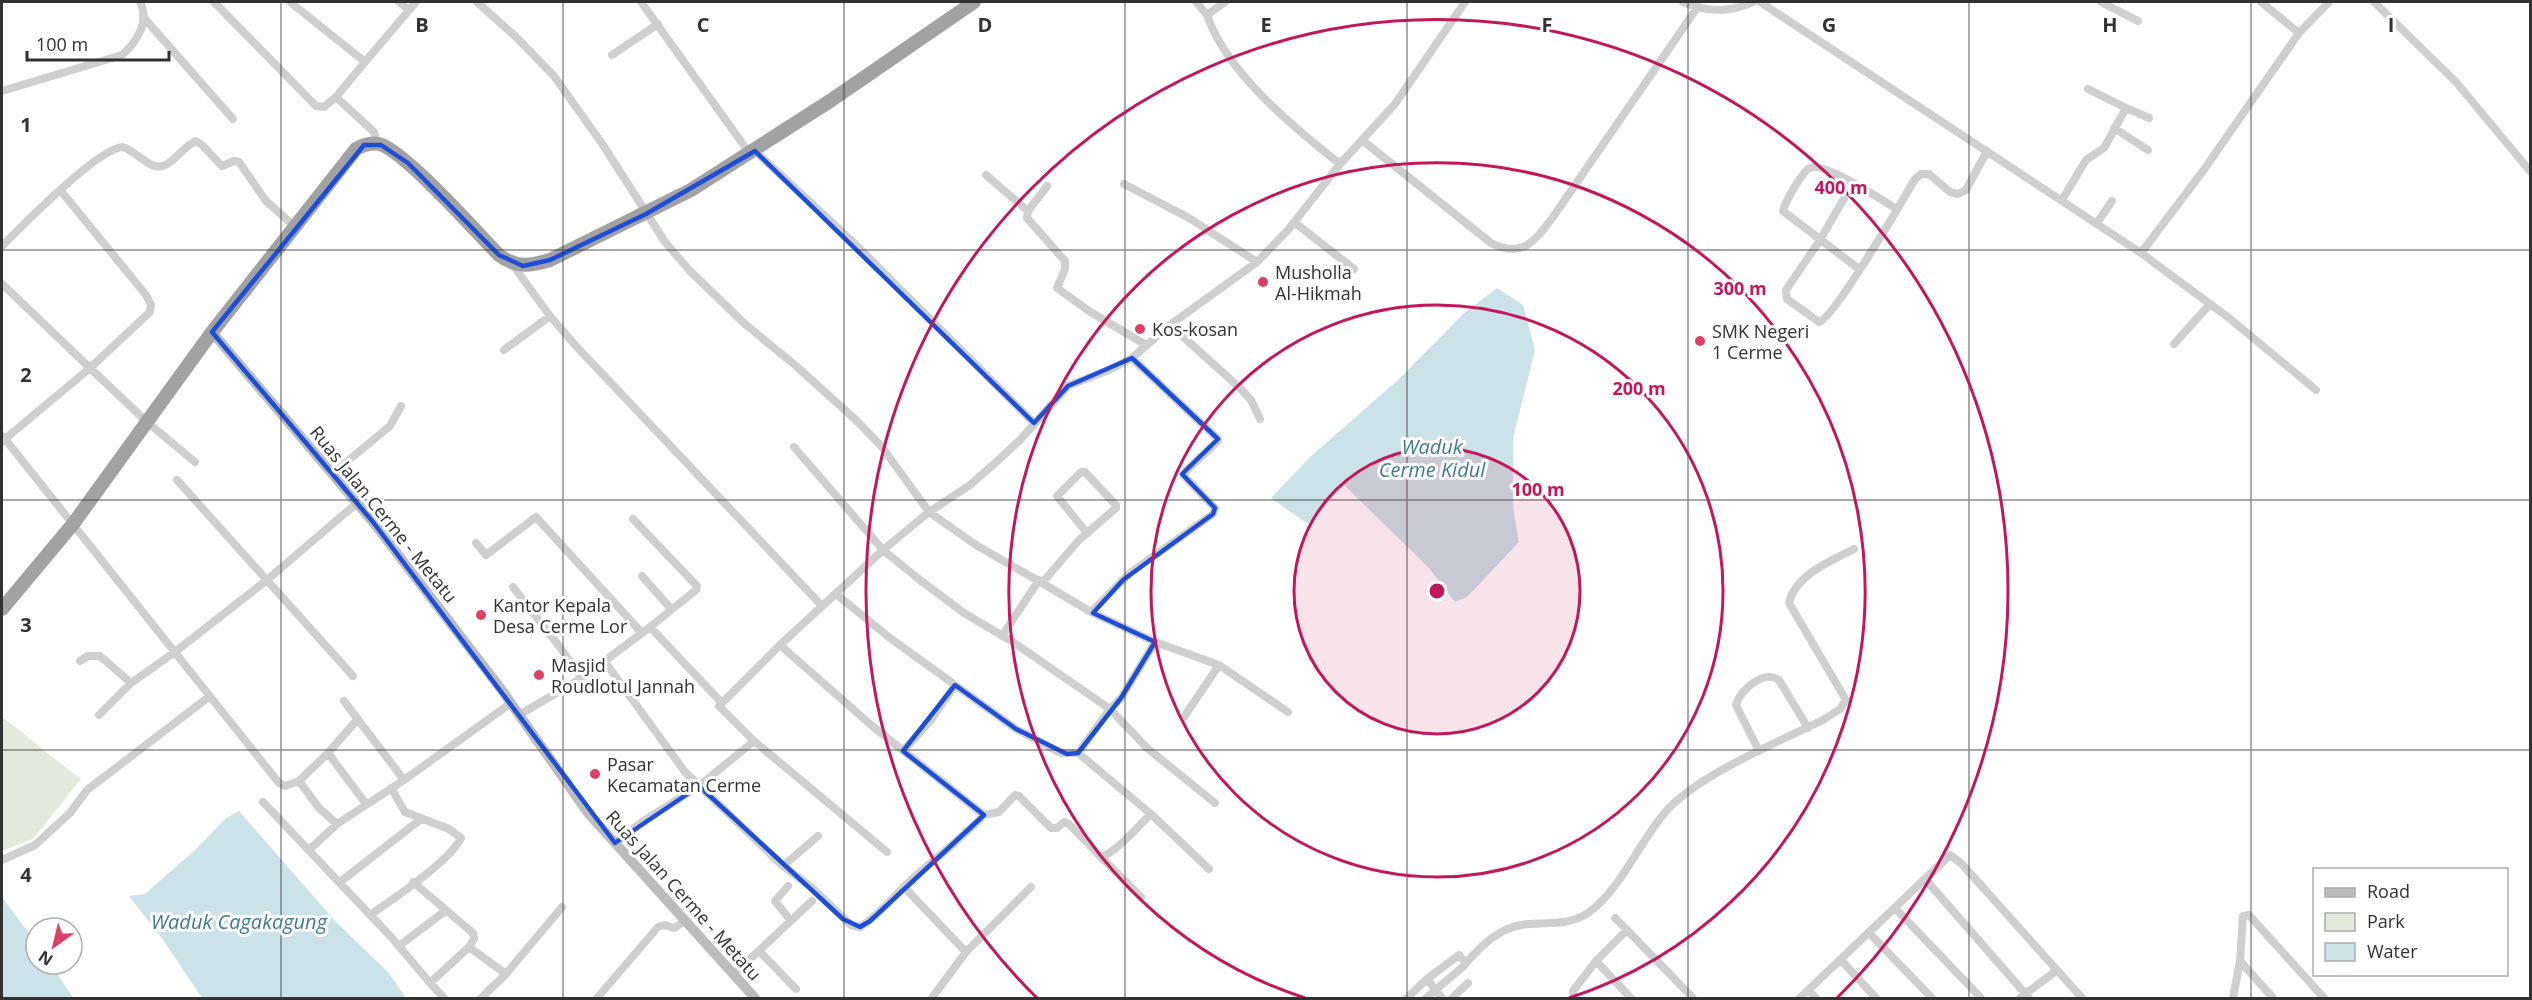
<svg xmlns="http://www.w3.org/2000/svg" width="2532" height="1000" font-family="'Open Sans',sans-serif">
  <rect width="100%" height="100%" fill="#fff"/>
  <!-- green -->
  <path fill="#e4e9dc" d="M 2,717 C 29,737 53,759 81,779 L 33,839 L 2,851 Z"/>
  <!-- water -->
  <path fill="#cae2e8" d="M 1497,288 L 1523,305 L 1535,350 L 1513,438 L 1513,507 L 1519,542 L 1467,597 L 1455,602 L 1429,568 L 1343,484 L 1308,524 L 1271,498 L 1309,458 L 1399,379 L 1463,314 Z
    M 239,811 L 336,922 L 388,972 L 406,998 L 202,998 L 164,941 L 129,896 L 145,894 L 195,850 L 226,818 Z
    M 2,897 L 36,943 L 36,964 L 51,964 L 73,998 L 2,998 Z"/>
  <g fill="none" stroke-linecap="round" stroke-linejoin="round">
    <!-- minor -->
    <path stroke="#cfcfcf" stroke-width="8" d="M 214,2 L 316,106 L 324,107 L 336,97
      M 290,2 L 365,62 L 416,2
      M 399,2 L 409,10
      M 477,2 L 516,37 L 554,76 L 603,145 L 665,242 L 690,271 L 746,325 L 795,365 L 857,421 L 882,447 L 929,512 L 976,545 L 1042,583
      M 641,2 L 750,154
      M 1196,2 L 1207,15
      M 1225,2 L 1207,15 C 1226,72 1294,128 1340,164
      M 1683,2 C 1707,12 1728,13 1753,2
      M 1760,2 L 2141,253 L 2229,318 L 2316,390
      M 2101,2 L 2138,21
      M 2261,2 L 2299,33
      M 2374,2 L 2456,82 L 2530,171
      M 145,19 L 233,119
      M 612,55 L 658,24
      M 365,62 L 336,97 L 374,132 L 377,143
      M 2,91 L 122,55 C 137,42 150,21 140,2
      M 2126,108 L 2149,118
      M 2114,128 L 2148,150
      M 1362,140 L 1491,243 C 1522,259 1535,241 1553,217 L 1697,8
      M 755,151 L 854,243 L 1034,423
      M 986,175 L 1028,211
      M 1853,183 L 1820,240 L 1786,290 L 1787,299 L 1819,322 C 1834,318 1903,200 1915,179 L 1921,174 L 1929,174 L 1950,192 L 1958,194 L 1966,190 L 1987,151
      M 1124,184 L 1189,218 L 1257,262
      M 1047,186 L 1028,211 L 1027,218 L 1065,261 L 1065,269 L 1057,288 L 1089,311 L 1146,345
      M 2062,200 L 2086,160 L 2104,148 L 2126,108 L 2088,89
      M 1294,222 L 1354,269
      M 2097,223 L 2112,201
      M 2,246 C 23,225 98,148 123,147 C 134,151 141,160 152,165 C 169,173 181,147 196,141 L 202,145 L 222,166 L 234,161 L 239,162 L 266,201 L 294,226
      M 2141,253 L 2203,171 L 2299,33 L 2329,2
      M 512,264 L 550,316 L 575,345 L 822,606
      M 1859,269 L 1783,211 C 1785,202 1802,172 1810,168 C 1824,161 1883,201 1897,209
      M 2,284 L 90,368 L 150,312 L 151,305 L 146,295 L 61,191
      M 1170,325 L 1241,389 L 1251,400 L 1260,419
      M 2174,344 L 2210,304
      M 504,350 L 550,316
      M 1132,358 L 1218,439 L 1218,441 L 1187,470 L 1184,476 L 1215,508 L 1213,514 L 1130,573 L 1091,612 L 1155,642 L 1219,665 L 1288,712
      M 2,436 L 5,439 L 90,368 L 147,422 L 195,462
      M 2,442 L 5,439 L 279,783 L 285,786 L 299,781 L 319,808 L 337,824
      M 794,447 L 883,550 L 920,580 L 964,613 L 1013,642 L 1110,709 L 1121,698 L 1155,642
      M 332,474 L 390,426 L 401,406
      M 177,480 L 353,676
      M 633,519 L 697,586 L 696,590 L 650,627
      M 1087,533 L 1057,496 L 1081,472 L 1085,472 L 1116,505 L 1116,508 L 1079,540 L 1042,583 L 1091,612
      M 476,543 L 486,555 L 536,517 L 642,633
      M 642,576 L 671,609
      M 513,587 L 559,646 L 582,678
      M 1002,636 L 1039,580
      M 780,645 L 871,725 L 984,815 L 999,812 L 1015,795 L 1019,796 L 1051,828 L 1057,828 L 1064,822 L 1069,824 L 1101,857 C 1116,853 1139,825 1151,814 L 1078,753 L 1061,753 L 1016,729 L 890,638 L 836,594
      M 80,661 L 88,656 L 100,656 L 131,683
      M 605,662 L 685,772 L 783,866 L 810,886 L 851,925 L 860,927 C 879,915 892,898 908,883 C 933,860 960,840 984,815
      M 344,701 L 404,780
      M 99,715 L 131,683 L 175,652 L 267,580 L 357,503
      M 519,715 L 582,678 L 650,627 L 722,703
      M 1184,717 L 1219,665
      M 903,751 L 931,720 L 955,685
      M 1759,751 L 1736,705 C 1740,690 1764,669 1779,680 L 1808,728
      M 328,753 L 357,720
      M 1078,753 L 1110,709 L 1147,748 L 1215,803
      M 299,781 L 328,753 L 366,804
      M 263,802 L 392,938 L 430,983 L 469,947
      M 1151,814 L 1209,869
      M 615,843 L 642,822 L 699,786 L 754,741
      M 309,850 L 337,824 L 404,780 L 511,703
      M 887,852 L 754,741 L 719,706 L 780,645 L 883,550 L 929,512 L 970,485 L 994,464 L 1020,440 L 1068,386 L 1109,370 L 1132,358 L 1170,325 L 1257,262 L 1288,230 L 1340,164 L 1395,104 L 1465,2
      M 1101,857 L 1141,897
      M 2,860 L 35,845 L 70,813 L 87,790 L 210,696
      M 783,866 L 818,836
      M 1926,880 L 2029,998
      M 340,882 L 421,819
      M 413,882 L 473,933 L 474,939 L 469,947 L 506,974 L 562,907
      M 788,886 L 775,901 L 791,921
      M 904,887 L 966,952 L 1031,887
      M 1895,908 L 1981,998
      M 370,915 C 393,899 450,861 461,838 L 449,829 L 405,812 L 391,788
      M 1615,918 L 1627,930
      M 1869,933 L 1932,998
      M 399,946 L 445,911
      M 759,951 L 796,989
      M 1841,960 L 1876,998
      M 1596,961 L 1627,930 L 1693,998
      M 2240,961 L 2273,998
      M 1466,963 C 1481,946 1498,929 1521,925 C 1545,921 1567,927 1588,913 C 1622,889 1640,839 1669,808 C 1703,773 1778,742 1823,720 L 1840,709 L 1846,700 L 1789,603 C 1795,575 1831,561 1854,549
      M 733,975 L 812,901
      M 1427,979 L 1442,998
      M 430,983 L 444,998
      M 1808,990 L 1816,998
      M 481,998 L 506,974
      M 597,998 L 658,927 L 665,925 L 674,928 L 685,921
      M 932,998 L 966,952
      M 1407,998 L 1427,979 L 1459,955 L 1466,963 L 1465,965 L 1426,998
      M 1452,998 L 1468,983
      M 1574,998 L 1573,991 L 1596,961 L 1631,998
      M 1800,998 L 1950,855 L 1962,864 L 2082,998
      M 2020,998 L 2056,971
      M 2233,998 L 2240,961 L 2243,916 L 2249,915 L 2324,998"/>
    <!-- secondary -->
    <path stroke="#bcbcbc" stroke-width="10" d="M 212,332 L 373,522 L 501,689 L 588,813 L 755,998"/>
    <!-- trunk -->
    <path stroke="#a2a2a2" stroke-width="14" d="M 2,609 L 73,524 L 212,332 L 356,149 C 363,145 370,142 379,144 C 404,150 477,233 499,255 C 516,268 530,266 550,260 L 691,190 L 830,101 L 974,2"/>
  </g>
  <!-- marked area -->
  <path fill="none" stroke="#1d4ed8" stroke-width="4.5" stroke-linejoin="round" d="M 364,145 L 381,145 L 408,163 L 499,255 L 523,266 L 550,260 L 646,214 L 755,151 L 1034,423 L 1068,386 L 1132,358 L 1218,439 L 1182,474 L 1215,508 L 1213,514 L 1123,580 L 1093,613 L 1155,642 L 1121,698 L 1078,753 L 1067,754 L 1016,729 L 955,685 L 903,751 L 984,815 L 870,921 L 860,927 L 843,919 L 699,786 L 615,843 L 373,522 L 212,332 Z"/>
  <!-- grid -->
  <path fill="none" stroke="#323232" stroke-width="1.5" stroke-opacity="0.55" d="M 281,2 L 281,998M 563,2 L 563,998M 844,2 L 844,998M 1125,2 L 1125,998M 1407,2 L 1407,998M 1688,2 L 1688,998M 1969,2 L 1969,998M 2251,2 L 2251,998M 2,250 L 2530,250M 2,500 L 2530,500M 2,750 L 2530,750"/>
  <!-- distance rings -->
  <circle cx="1437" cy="591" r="143" fill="#c2185b" fill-opacity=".12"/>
  <g fill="none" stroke="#c2185b" stroke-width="3">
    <circle cx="1437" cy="591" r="143"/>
    <circle cx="1437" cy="591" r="286"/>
    <path d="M1305 998A428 428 0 1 1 1569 998"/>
    <path d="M1037 998A571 571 0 1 1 1837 998"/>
  </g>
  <!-- markers -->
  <g fill="#dd4067" stroke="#fff" stroke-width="2">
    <circle cx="1263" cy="282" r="6"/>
    <circle cx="1140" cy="329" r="6"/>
    <circle cx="1700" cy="341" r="6"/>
    <circle cx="481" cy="615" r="6"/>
    <circle cx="539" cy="675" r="6"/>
    <circle cx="595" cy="774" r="6"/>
  </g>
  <g text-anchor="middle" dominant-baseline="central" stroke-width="6" stroke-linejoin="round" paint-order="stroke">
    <!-- poi labels -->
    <g font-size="18" fill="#323232" stroke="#fff" text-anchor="start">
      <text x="1275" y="272">Musholla<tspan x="1275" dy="21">Al-Hikmah</tspan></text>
      <text x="1152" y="329">Kos-kosan</text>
      <text x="1712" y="331">SMK Negeri<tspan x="1712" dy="21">1 Cerme</tspan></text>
      <text x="493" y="605">Kantor Kepala<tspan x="493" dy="21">Desa Cerme Lor</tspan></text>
      <text x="551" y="665">Masjid<tspan x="551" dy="21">Roudlotul Jannah</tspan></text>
      <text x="607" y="764">Pasar<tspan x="607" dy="21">Kecamatan Cerme</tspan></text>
    </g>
    <!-- street labels -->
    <g font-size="18" fill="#323232" stroke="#fff">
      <text transform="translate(384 514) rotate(51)">Ruas Jalan Cerme - Metatu</text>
      <text transform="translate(684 895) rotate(48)">Ruas Jalan Cerme - Metatu</text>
    </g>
    <!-- water labels -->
    <g font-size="20" font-style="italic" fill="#407b8c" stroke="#fff">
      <text x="1432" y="446">Waduk<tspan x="1432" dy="23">Cerme Kidul</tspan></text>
      <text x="239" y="921">Waduk Cagakagung</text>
    </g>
  </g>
  <g font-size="20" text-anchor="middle" font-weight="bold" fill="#323232" stroke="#fff" stroke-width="6" stroke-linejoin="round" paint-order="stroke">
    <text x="422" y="32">B</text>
    <text x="703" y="32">C</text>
    <text x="985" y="32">D</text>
    <text x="1266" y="32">E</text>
    <text x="1547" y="32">F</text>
    <text x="1829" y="32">G</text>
    <text x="2110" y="32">H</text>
    <text x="2391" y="32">I</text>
    <text x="26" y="132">1</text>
    <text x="26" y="382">2</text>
    <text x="26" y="632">3</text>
    <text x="26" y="882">4</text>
  </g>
  <circle cx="1437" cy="591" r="9" fill="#c2185b" stroke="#fff" stroke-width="3"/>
  <g font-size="18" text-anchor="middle" font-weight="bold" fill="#c2185b" stroke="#fff" stroke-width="6" stroke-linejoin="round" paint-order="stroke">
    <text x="1841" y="194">400 m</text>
    <text x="1740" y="295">300 m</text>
    <text x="1639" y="395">200 m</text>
    <text x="1538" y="496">100 m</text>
  </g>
  <!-- border -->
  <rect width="2532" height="1000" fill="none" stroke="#323232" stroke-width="6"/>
  <!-- legend -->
  <rect x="2313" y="868" width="195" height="108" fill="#ffffff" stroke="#adadad" stroke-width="1.5"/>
  <rect x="2325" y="888" width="30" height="9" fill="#bcbcbc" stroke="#adadad" stroke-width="1.5"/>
  <text x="2367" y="898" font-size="18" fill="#323232">Road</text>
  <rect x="2325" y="913" width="30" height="18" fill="#e4e9dc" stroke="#adadad" stroke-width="1.5"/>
  <text x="2367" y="928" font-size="18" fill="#323232">Park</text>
  <rect x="2325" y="943" width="30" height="18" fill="#cae2e8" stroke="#adadad" stroke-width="1.5"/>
  <text x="2367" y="958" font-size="18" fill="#323232">Water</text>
  <!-- north arrow -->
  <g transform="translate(54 946) rotate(214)"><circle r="28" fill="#ffffff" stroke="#adadad" stroke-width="1.5"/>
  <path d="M0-4.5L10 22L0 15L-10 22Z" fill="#dd4067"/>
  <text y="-9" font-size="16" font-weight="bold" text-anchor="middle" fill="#323232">N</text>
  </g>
  <!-- scale -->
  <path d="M27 51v9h142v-9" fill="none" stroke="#323232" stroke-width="3"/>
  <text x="36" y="51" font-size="18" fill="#323232" stroke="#ffffff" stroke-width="4.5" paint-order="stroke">100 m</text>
</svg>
